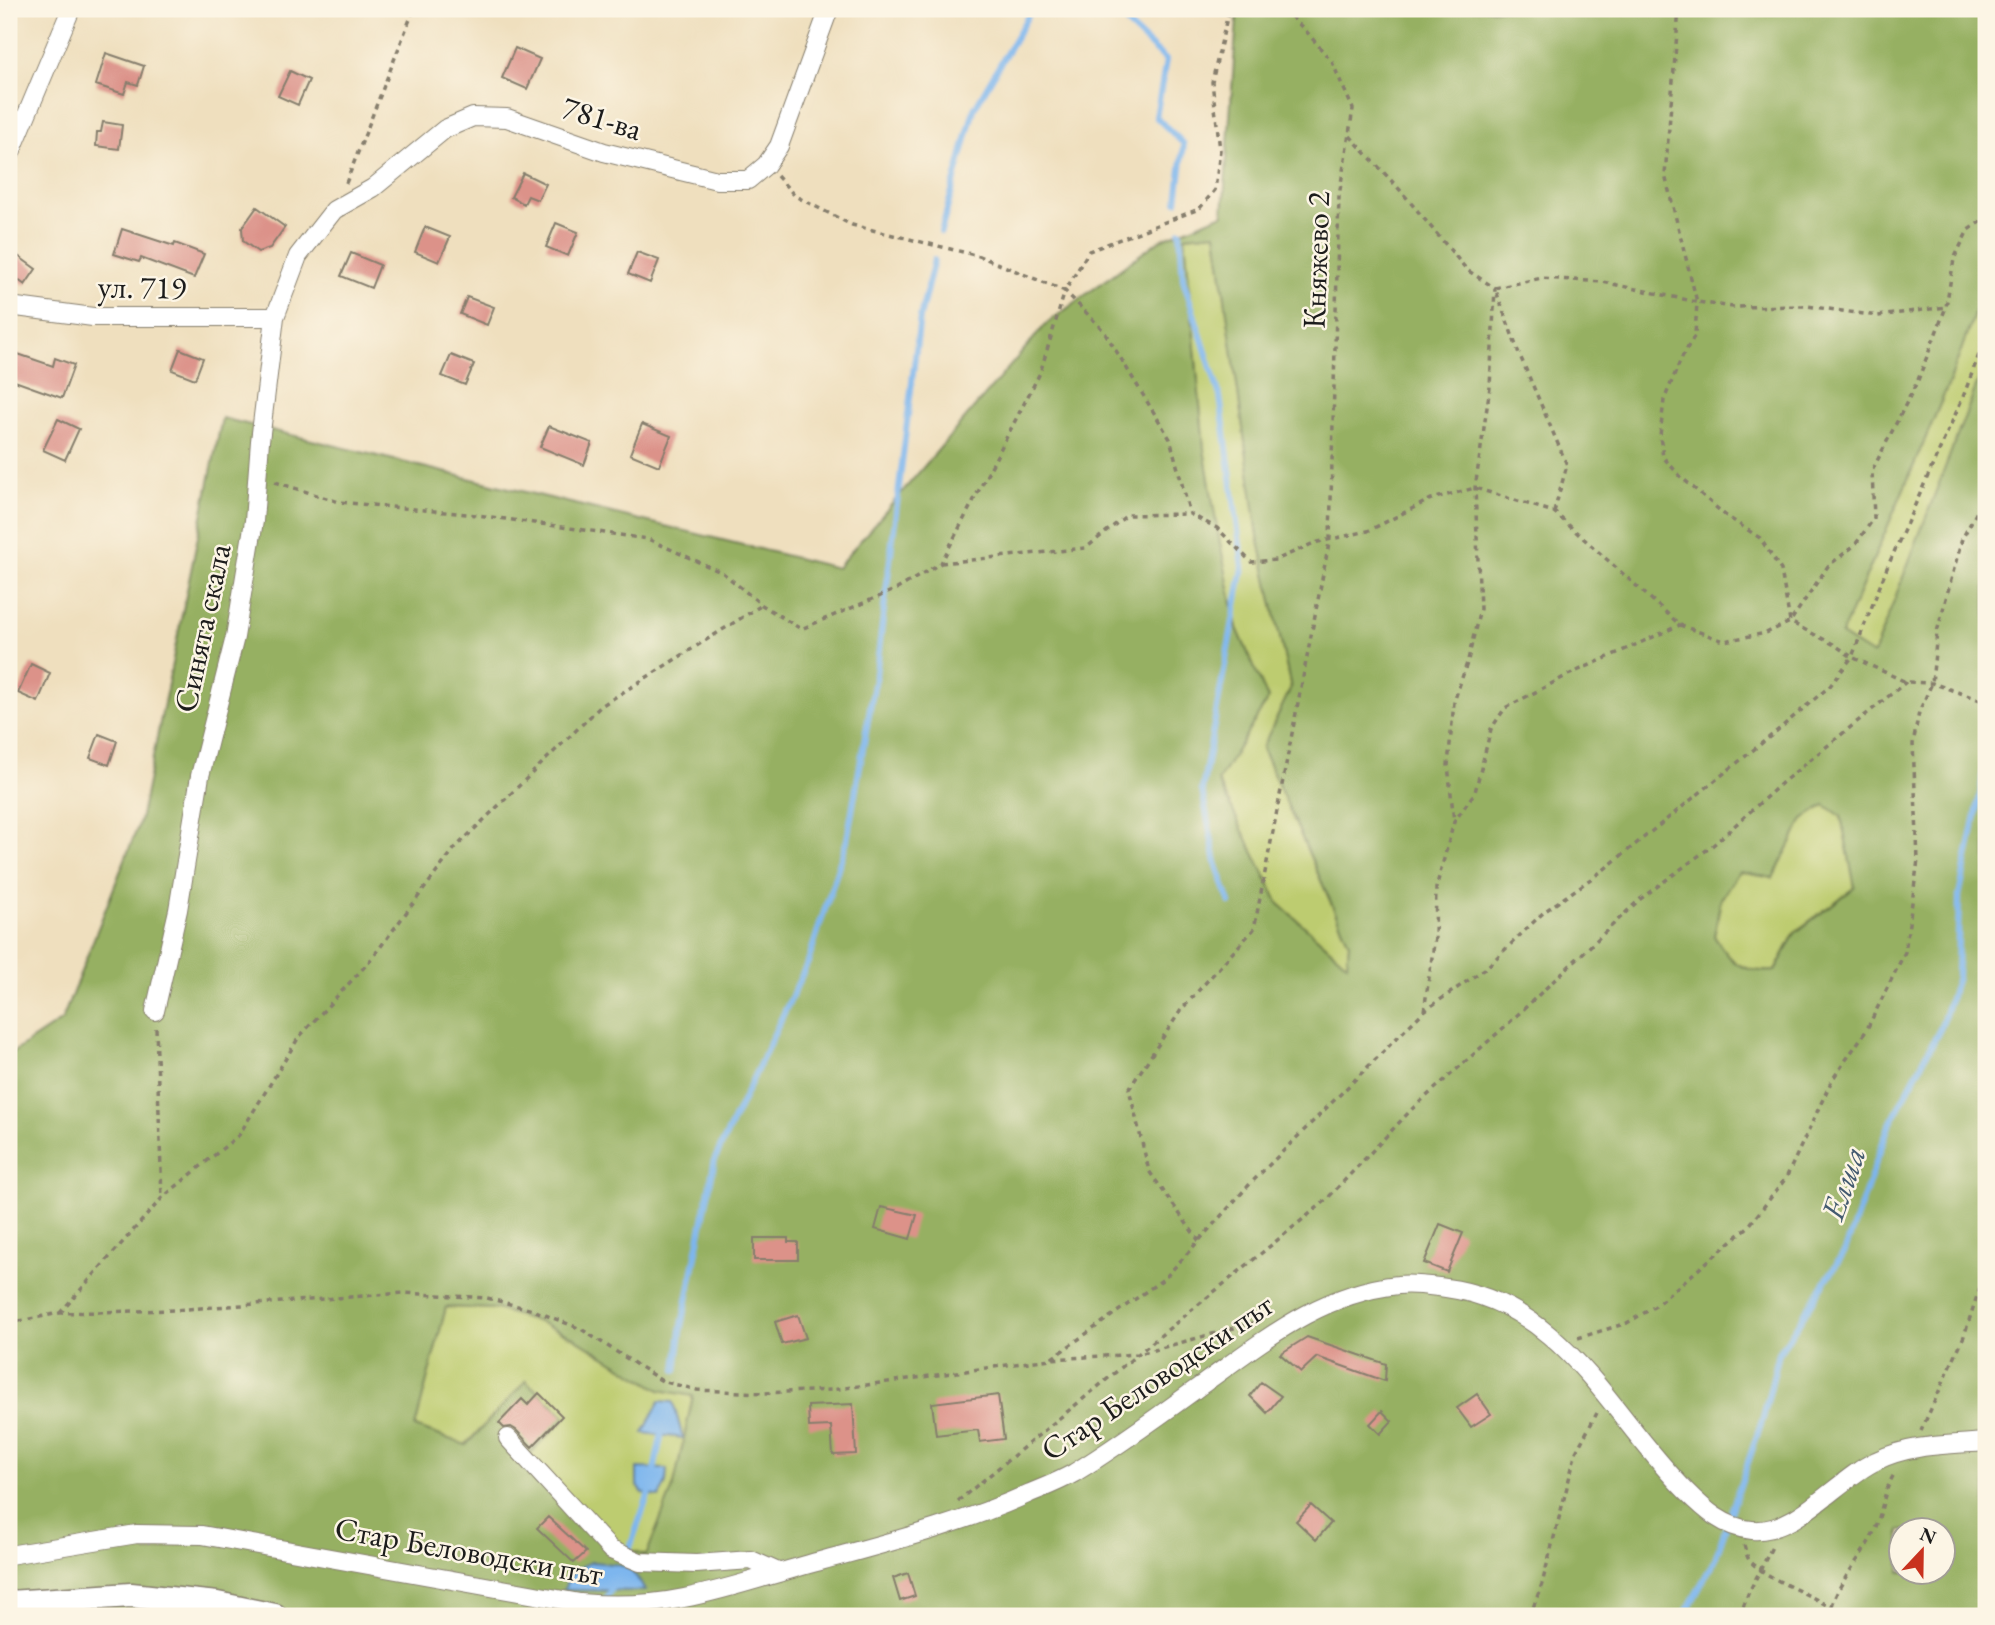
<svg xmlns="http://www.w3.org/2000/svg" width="1995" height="1625" font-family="'EB Garamond',serif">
  <rect width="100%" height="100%" fill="#fcf5e5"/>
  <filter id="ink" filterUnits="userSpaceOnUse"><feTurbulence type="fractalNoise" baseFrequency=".0143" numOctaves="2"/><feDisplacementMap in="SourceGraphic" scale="14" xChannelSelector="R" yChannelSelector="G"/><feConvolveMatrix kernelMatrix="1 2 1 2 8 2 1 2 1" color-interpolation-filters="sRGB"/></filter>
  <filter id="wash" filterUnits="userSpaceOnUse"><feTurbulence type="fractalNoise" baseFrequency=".00686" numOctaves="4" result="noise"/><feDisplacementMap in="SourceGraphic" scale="28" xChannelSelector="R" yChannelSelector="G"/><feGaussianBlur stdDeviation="1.57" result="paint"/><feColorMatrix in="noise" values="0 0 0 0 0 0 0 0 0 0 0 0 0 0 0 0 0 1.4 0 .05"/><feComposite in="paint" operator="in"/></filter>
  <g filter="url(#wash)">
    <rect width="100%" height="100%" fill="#efdfbe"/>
    <!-- green -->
    <path fill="#bdcc6f" stroke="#6c7446" stroke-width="2" d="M 1216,233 L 1258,536 L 1291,688 L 1262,749 L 1349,943 L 1347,964 L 1279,904 L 1218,781 L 1268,699 L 1237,628 L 1217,528 L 1204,449 L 1185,236 Z
      M 1986,281 L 1986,361 L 1873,656 L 1841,635 L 1950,381 Z
      M 1826,804 L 1841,816 L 1855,887 L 1795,932 L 1775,971 C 1742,973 1731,963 1714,936 L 1721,899 L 1739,872 L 1773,878 L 1803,819 Z
      M 446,1307 L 496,1309 L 539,1322 L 573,1337 L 660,1390 L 693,1396 L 674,1485 L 646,1557 L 613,1544 L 528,1456 L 527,1381 L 465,1445 L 415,1427 Z"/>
    <!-- forest -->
    <path fill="#96b062" stroke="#59663f" stroke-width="2" fill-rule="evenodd" d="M 1242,9 L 1986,9 L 1986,281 L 1950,381 L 1841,635 L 1873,655 L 1986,361 L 1986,1616 L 9,1616 L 9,1055 L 62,1020 L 140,821 L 222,418 L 837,568 L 1046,324 L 1160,240 L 1223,214 L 1237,18 ZM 1216,233 L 1258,536 L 1291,688 L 1262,748 L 1349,943 L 1347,964 L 1279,904 L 1218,781 L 1268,699 L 1237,628 L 1217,528 L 1204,449 L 1185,236 ZM 1825,805 L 1841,816 L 1855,887 L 1795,933 L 1775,971 C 1741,973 1732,964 1714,936 L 1721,899 L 1739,872 L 1773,878 L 1803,819 ZM 446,1307 L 496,1309 L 539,1322 L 573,1337 L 660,1390 L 693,1396 L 674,1485 L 646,1556 L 613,1544 L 529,1455 L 566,1417 L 526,1381 L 466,1445 L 415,1427 ZM 1900,1530 L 1942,1530 L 1942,1572 L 1900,1572 Z"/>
    <!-- water -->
    <path fill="#7db6ee" stroke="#4c6985" stroke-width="2" d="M 660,1401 L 673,1402 L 683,1438 L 643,1433 Z
      M 637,1468 L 667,1469 L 666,1483 L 659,1497 L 643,1493 L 637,1485 Z
      M 592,1562 C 623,1565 631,1563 645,1591 L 564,1590 C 569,1574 576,1567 592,1562 Z"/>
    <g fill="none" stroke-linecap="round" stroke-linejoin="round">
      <!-- stream -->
      <path stroke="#7db6ee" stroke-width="6" d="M 1122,9 L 1127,24 L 1166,60 L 1156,117 L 1184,144 L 1177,201
        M 1180,231 L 1183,279 L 1220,396 L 1243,567 L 1202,790 L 1216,863 L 1230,903
        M 941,232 L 974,109 L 1032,9
        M 676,1370 L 681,1331 L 715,1159 L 808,962 L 847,840 L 876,674 L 920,317 L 934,260
        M 653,1476 L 663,1428
        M 627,1556 L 650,1490
        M 596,1616 L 614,1584
        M 1684,1616 L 1715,1559 L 1763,1418 L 1779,1353 L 1845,1251 L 1888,1128 L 1941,1027 L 1957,977 L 1959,896 L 1982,786 L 1986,747"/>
    </g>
    <g id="blocks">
      <!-- building -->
      <path fill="#dc9289" d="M 515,48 L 540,59 L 527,89 L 502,78 Z
        M 106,53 L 144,66 L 138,85 L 128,82 L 124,94 L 96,85 Z
        M 290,71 L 309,80 L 298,105 L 278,96 Z
        M 103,122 L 122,125 L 119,149 L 96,146 L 97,132 L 101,132 Z
        M 523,173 L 546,184 L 538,200 L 528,196 L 524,204 L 511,197 Z
        M 257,207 L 285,227 L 270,248 L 258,252 L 243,241 L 242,228 Z
        M 556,223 L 578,232 L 568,256 L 546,247 Z
        M 425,227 L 450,237 L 439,262 L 415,252 Z
        M 122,229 L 174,246 L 175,243 L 204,254 L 194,278 L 141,258 L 139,262 L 114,254 Z
        M 637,252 L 659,260 L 650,283 L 628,274 Z
        M 351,253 L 380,265 L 371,288 L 341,276 Z
        M 18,256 L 36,269 L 25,285 L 9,273 Z
        M 467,297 L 494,307 L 487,325 L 460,314 Z
        M 180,349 L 203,358 L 195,379 L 172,370 Z
        M 9,351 L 53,366 L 55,358 L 74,365 L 62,398 L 9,379 Z
        M 451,355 L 474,364 L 465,385 L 442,376 Z
        M 58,419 L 79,429 L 65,460 L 43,450 Z
        M 642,424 L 671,436 L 659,466 L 630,454 Z
        M 549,426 L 592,443 L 584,465 L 540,447 Z
        M 31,664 L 50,673 L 38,702 L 18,693 Z
        M 99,734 L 117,741 L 109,765 L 90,758 Z
        M 881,1207 L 917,1215 L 910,1239 L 875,1229 Z
        M 1440,1224 L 1463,1233 L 1447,1272 L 1424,1263 Z
        M 754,1238 L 788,1238 L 788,1242 L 798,1242 L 798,1260 L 754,1260 Z
        M 798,1315 L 806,1338 L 782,1344 L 775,1322 Z
        M 1307,1337 L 1386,1364 L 1385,1381 L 1317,1357 L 1301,1372 L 1280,1354 Z
        M 1261,1382 L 1281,1396 L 1267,1413 L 1250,1396 Z
        M 539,1393 L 562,1416 L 532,1447 L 516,1430 L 511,1427 L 504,1428 L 499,1423 L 522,1399 L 528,1405 Z
        M 1477,1394 L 1491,1414 L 1471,1427 L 1457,1408 Z
        M 998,1395 L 1004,1439 L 980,1442 L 978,1430 L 936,1435 L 932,1403 Z
        M 853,1404 L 856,1454 L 833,1455 L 831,1426 L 809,1427 L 808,1406 Z
        M 1382,1411 L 1392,1421 L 1380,1434 L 1370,1424 Z
        M 1311,1505 L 1331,1523 L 1316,1540 L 1296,1521 Z
        M 548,1517 L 586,1552 L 574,1563 L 537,1528 Z
        M 908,1573 L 915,1596 L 900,1601 L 893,1578 Z"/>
    </g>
  </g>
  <g filter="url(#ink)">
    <use href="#blocks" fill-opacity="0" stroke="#867e6d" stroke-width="2"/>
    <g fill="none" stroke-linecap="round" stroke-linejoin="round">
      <defs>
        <path id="street" d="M 9,157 L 71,9
          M 9,306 L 93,317 L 275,317
          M 155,1011 L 178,910 L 200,776 L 235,637 L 254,521 L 260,441 L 275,317 L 298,256 L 334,210 L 373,188 L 445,129 L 473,117 L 507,118 L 604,152 L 717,180 L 748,180 L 766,165 L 779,146 L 829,9
          M 508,1438 L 611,1550 L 640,1562 L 696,1564 L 751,1560 L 778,1572
          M 9,1555 L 137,1534 L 202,1535 L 580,1603 C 615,1606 650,1605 684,1598 C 731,1589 778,1572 824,1560 C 894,1541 964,1523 1030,1493 C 1045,1487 1060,1481 1074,1473 C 1120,1445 1163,1413 1207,1381 C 1267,1338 1322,1293 1398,1285 C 1413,1283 1430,1286 1446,1288 C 1563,1303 1610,1415 1685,1490 C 1704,1509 1724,1528 1752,1530 C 1797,1534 1837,1479 1876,1461 C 1910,1444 1949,1445 1986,1442"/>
        <path id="secondary" d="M 9,1603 L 131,1595 L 217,1604 L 275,1616"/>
      </defs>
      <!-- street casing -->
      <use href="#street" stroke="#867e6d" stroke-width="20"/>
      <!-- secondary casing -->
      <use href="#secondary" stroke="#867e6d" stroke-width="27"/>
      <!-- path -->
      <path stroke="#867e6d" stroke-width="3.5" stroke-dasharray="5 5" stroke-linecap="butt" d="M 1679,9 L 1665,175 L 1697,302 L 1733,307 L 1807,306 L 1878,316 L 1946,307
        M 1350,136 L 1400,190 L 1467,270 L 1495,288 L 1490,387 L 1475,488 L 1480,609 L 1468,660 L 1454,702 L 1448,765 L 1454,822
        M 777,176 L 795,196 L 852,225 L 979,256 L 1065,291 L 1089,251 L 1199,209 L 1215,190 L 1220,150 L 1212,82 L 1229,9
        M 346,183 L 414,9
        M 275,482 L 339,502 L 477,515 L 648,539 L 723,573 L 762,605 L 801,629 L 897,589 L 941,563 L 1040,373 L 1065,291 L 1104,331 L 1170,439 L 1190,514 L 1217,528 L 1251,562 L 1276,560 L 1314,543 L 1368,531 L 1431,499 L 1475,488 L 1554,512 L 1680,625 L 1724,641 L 1766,633 L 1790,622 L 1828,566 L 1855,545 L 1874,518 L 1872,471 L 1918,380 L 1946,307 L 1954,259 L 1968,230 L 1986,218
        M 1554,512 L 1567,465 L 1518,351 L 1495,288 L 1542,278 L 1603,282 L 1697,302 L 1695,335 L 1682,357 L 1664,400 L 1660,436 L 1663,457 L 1681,477 L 1725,515 L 1760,538 L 1781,570 L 1790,622 L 1835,645 L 1852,657 L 1887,568 L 1963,397 L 1986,336
        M 941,563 L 1086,548 L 1127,515 L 1190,514
        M 1424,1011 L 1435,937 L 1436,888 L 1454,822 L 1475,792 L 1491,729 L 1505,708 L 1568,675 L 1680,625
        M 156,1028 L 162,1198
        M 1199,1241 L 1149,1171 L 1129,1089 L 1181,1010 L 1254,929 L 1330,538 L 1339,196 L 1353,109 L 1332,62 L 1306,31 L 1283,9
        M 60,1313 L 162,1198 L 239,1135 L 299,1037 L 369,962 L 455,848 L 601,706 L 762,605
        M 9,1323 L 60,1313 L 174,1310 L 404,1293 L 487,1298 L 533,1310 L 581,1329 L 662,1381 L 697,1390 L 764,1393 L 831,1390 L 1050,1359 L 1139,1354 L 1256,1322
        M 1578,1338 L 1627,1323 L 1654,1307 L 1748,1227 L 1786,1178 L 1832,1080 L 1866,1031 L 1905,952 L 1918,860 L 1913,744 L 1919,712 L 1932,683 L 1937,632 L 1962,539 L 1986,495
        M 1052,1358 L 1165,1278 L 1249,1185 L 1424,1011 L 1486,968 L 1544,912 L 1602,871 L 1772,735 L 1830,686 L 1852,657 L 1906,682 L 1932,683 L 1986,702
        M 1921,1431 L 1964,1336 L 1986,1268
        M 958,1501 L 1324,1202 L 1412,1109 L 1510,1022 L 1639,900 L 1712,846 L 1783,782 L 1906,682
        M 1744,1545 C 1746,1551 1746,1556 1750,1561 C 1771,1583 1816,1594 1842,1616
        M 1530,1616 L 1542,1584 L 1576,1452 L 1597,1413
        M 1740,1616 L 1748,1594 L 1773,1545
        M 1830,1616 C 1834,1583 1863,1559 1875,1529 C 1883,1510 1883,1491 1895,1473"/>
      <!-- street -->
      <use href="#street" stroke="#fff" stroke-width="18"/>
      <!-- secondary -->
      <use href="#secondary" stroke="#fff" stroke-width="24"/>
    </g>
  </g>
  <g text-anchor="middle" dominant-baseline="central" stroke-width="5" stroke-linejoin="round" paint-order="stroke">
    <!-- street labels -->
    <g font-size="32" fill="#1c1c1c" stroke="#fcf5e5">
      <text transform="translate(602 118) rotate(17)">781-ва</text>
      <text transform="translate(1316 260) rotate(-88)">Княжево 2</text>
      <text transform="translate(142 287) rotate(1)">ул. 719</text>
      <text transform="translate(202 628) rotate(-78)">Синята скала</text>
      <text transform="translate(1157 1377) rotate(-34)">Стар Беловодски път</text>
      <text transform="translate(469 1551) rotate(10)">Стар Беловодски път</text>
    </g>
    <!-- water labels -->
    <g font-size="33" font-style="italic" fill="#435a70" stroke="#fcf5e5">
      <text transform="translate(1843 1183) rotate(-71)">Елша</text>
    </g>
  </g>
  <!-- margin -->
  <rect width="1995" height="1625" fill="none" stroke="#fcf5e5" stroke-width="35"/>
  <!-- north arrow -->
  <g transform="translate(1922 1551) rotate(22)"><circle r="33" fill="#fcf5e5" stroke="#a29e95" stroke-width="2"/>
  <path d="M0-5L12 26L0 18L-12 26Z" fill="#c8321e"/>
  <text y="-10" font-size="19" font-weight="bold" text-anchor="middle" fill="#1c1c1c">N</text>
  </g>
</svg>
